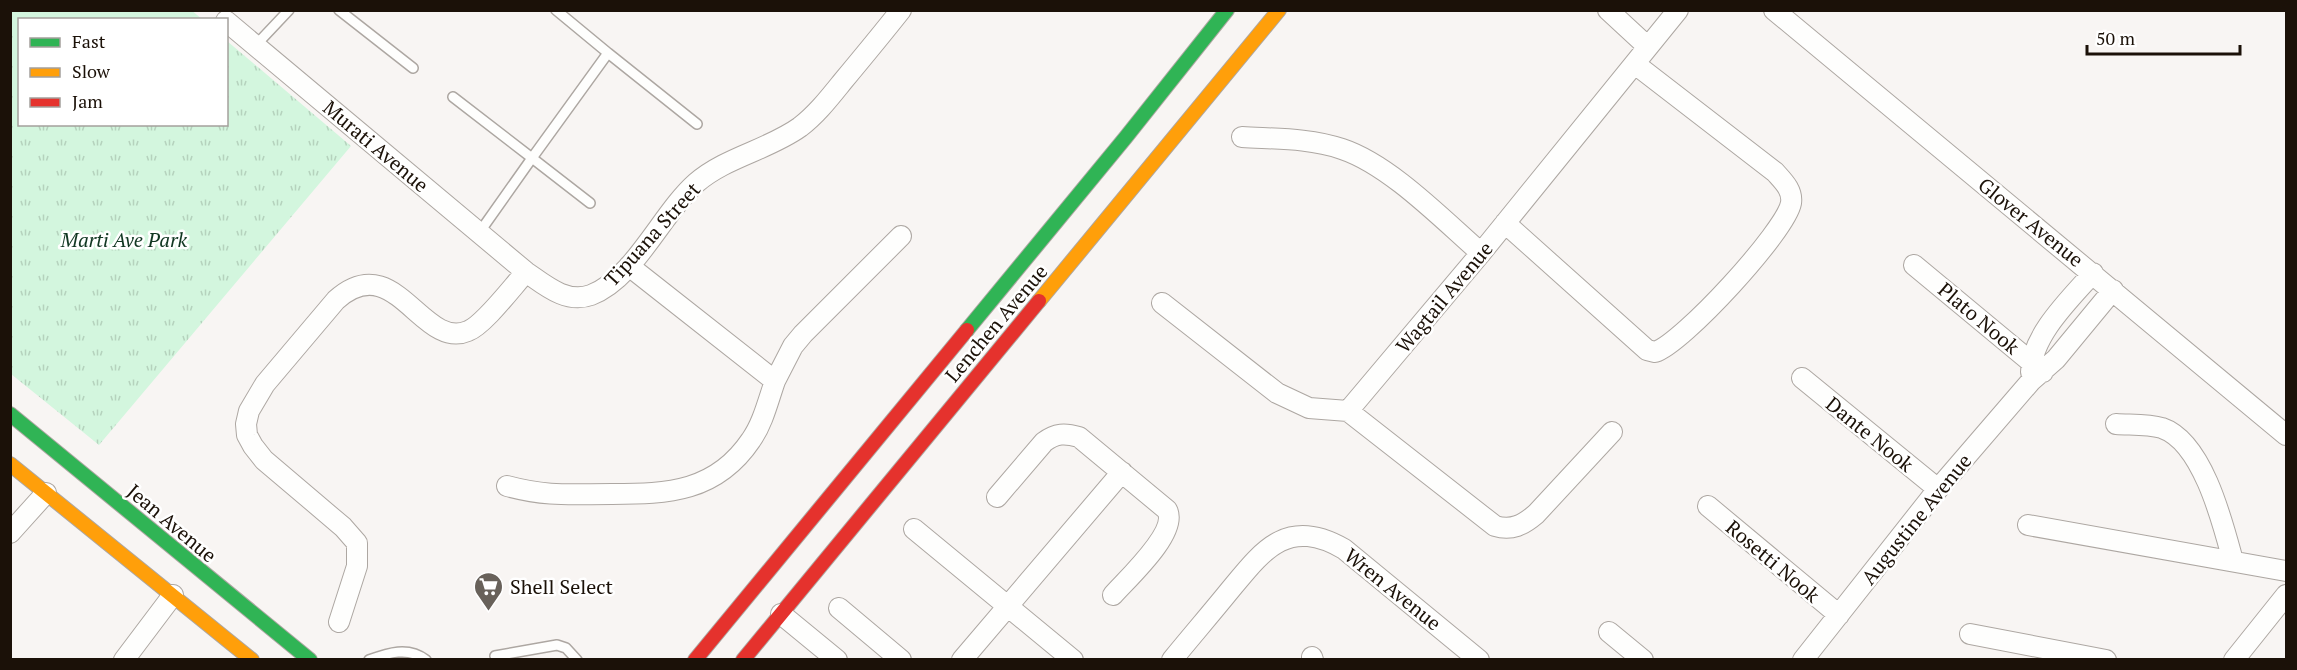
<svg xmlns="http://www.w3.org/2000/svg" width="2297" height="670" font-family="'PT Serif',serif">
  <defs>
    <pattern id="grass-tufts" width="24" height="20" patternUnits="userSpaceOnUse" patternTransform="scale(1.5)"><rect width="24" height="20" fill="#d3f6de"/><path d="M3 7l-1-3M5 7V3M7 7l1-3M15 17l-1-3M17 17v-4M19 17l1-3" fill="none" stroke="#b5d2bd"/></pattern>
  </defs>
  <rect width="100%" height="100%" fill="#f8f5f3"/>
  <!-- grass -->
  <path fill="url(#grass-tufts)" d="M 191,10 L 202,19 L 20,20 L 20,124 L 226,124 L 227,41 L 351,146 L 99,445 L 11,374 L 11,11 Z"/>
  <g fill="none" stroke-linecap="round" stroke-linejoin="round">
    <defs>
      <path id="lane" d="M 339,10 L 413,68
        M 556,10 L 608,53
        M 256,45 L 289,10
        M 453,97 L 532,158 L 479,233
        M 590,203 L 532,158 L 608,53 L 697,124
        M 495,656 L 557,645 L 566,648 L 577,660
        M 369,660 C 388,653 408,646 426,660"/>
      <path id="street" d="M 1608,10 L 1648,47
        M 1774,10 L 2286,435
        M 226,21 L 526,272 C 545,285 566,304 591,295 C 634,279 662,213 696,183 C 726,157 768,150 800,127 C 817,114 830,97 843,81 C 863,57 882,34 901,10
        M 1242,137 C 1275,139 1310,138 1342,149 C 1390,165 1442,219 1481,253
        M 1505,223 L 1647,350 L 1655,352 C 1682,344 1786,231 1791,203 C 1793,190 1783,181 1775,172 L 1635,64
        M 1914,265 L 2043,372
        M 629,266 L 775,381 L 793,346 L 803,334 L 901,236
        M 1162,303 L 1277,393 L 1309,408 L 1348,411
        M 2031,372 C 2031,336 2070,299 2093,273
        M 1802,378 L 1938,489
        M 1348,411 L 1481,253 L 1678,10
        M 1348,411 L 1495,526 C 1512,531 1523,525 1536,514 L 1612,432
        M 2116,424 C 2131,425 2148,424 2162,428 C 2203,442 2223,524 2233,561
        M 507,486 C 548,497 571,494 612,494 C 668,494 716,492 751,440 C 763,423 768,401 775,381
        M 997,497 L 1044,442 C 1056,433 1065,433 1079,437 L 1167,510 C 1179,532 1127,579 1113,595
        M 1708,506 L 1839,615
        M 2028,525 L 2286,571
        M 914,529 L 1073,660
        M 10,533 L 46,493
        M 839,608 L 901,660
        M 781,614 L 837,660
        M 339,622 L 357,566 L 357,543 L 343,527 L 264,460 L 253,446 L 247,435 L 246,424 L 249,411 L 265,384 L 336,300 C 395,247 422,351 468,331 C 484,325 513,286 526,272
        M 1609,632 L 1643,660
        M 1970,634 L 2106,660
        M 1312,657 L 1313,660
        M 124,660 L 173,595
        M 962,660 L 1122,472
        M 1172,660 C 1190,638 1208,617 1226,595 C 1261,553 1285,515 1344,549 L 1479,660
        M 1803,660 L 1938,489 L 2031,381 L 2056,359 L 2113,290
        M 2234,660 L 2286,595"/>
      <path id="fast" d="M 967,330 L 1126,137 L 1227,10
        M 10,414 L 310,660"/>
      <path id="slow" d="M 1039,301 L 1279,10
        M 10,464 L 252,660"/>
      <path id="jam" d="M 695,660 L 967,330
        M 743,660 L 1039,301"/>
    </defs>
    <!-- lane casing -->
    <use href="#lane" stroke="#ada7a2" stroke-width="12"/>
    <!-- street casing -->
    <use href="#street" stroke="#ada7a2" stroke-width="22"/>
    <!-- fast casing -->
    <use href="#fast" stroke="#ada7a2" stroke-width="16"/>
    <!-- slow casing -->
    <use href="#slow" stroke="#ada7a2" stroke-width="16"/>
    <!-- jam casing -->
    <use href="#jam" stroke="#ada7a2" stroke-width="16"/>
    <!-- lane -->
    <use href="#lane" stroke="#fefefd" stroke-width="9"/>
    <!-- street -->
    <use href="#street" stroke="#fefefd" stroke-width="20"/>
    <!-- fast -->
    <use href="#fast" stroke="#30b455" stroke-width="14"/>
    <!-- slow -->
    <use href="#slow" stroke="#ff9f0a" stroke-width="14"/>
    <!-- jam -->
    <use href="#jam" stroke="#e5322d" stroke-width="14"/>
  </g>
  <!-- icons -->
  <defs>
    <symbol id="supermarket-pin" viewBox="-11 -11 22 30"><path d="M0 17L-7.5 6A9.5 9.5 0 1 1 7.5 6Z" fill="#68615a" stroke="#fff"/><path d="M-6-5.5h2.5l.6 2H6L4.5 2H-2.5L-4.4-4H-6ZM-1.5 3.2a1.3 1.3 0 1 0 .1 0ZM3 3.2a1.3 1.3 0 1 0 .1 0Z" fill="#fff"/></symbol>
  </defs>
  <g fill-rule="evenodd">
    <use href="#supermarket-pin" x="472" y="570" width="33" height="45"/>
  </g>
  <g text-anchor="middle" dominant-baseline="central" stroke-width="5" stroke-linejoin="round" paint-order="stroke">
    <!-- street labels -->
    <g font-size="20" fill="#1b1108" stroke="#fff">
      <text transform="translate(376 146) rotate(40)">Murati Avenue</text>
      <text transform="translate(2031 222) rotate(39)">Glover Avenue</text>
      <text transform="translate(652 234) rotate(-48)">Tipuana Street</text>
      <text transform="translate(1444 297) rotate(-50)">Wagtail Avenue</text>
      <text transform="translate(1979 318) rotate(40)">Plato Nook</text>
      <text transform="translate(996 323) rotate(-50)">Lenchen Avenue</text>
      <text transform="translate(1870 434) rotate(39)">Dante Nook</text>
      <text transform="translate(1916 519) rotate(-51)">Augustine Avenue</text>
      <text transform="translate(172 523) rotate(40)">Jean Avenue</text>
      <text transform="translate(1773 561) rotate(40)">Rosetti Nook</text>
      <text transform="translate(1393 589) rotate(39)">Wren Avenue</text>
    </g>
    <!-- park labels -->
    <g font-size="20" font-style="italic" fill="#113722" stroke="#fff">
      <text x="124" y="239">Marti Ave Park</text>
    </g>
    <!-- poi labels -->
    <g font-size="20" fill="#1b1108" stroke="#fff" text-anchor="start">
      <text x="510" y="586">Shell Select</text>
    </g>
  </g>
  <!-- border -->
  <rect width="2297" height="670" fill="none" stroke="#1b1108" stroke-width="24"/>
  <!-- legend -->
  <rect x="18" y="18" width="210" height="108" fill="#ffffff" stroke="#a4a09c" stroke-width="1.5"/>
  <rect x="30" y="38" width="30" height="9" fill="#30b455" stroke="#a4a09c" stroke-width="1.5"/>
  <text x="72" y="48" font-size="18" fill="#1b1108">Fast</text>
  <rect x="30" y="68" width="30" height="9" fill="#ff9f0a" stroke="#a4a09c" stroke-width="1.5"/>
  <text x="72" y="78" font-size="18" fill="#1b1108">Slow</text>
  <rect x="30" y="98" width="30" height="9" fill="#e5322d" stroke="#a4a09c" stroke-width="1.5"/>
  <text x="72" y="108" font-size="18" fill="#1b1108">Jam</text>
  <!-- scale -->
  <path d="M2087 45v9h153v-9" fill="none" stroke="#1b1108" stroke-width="3"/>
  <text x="2096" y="45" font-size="18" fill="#1b1108" stroke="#ffffff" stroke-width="4.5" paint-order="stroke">50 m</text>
</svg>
